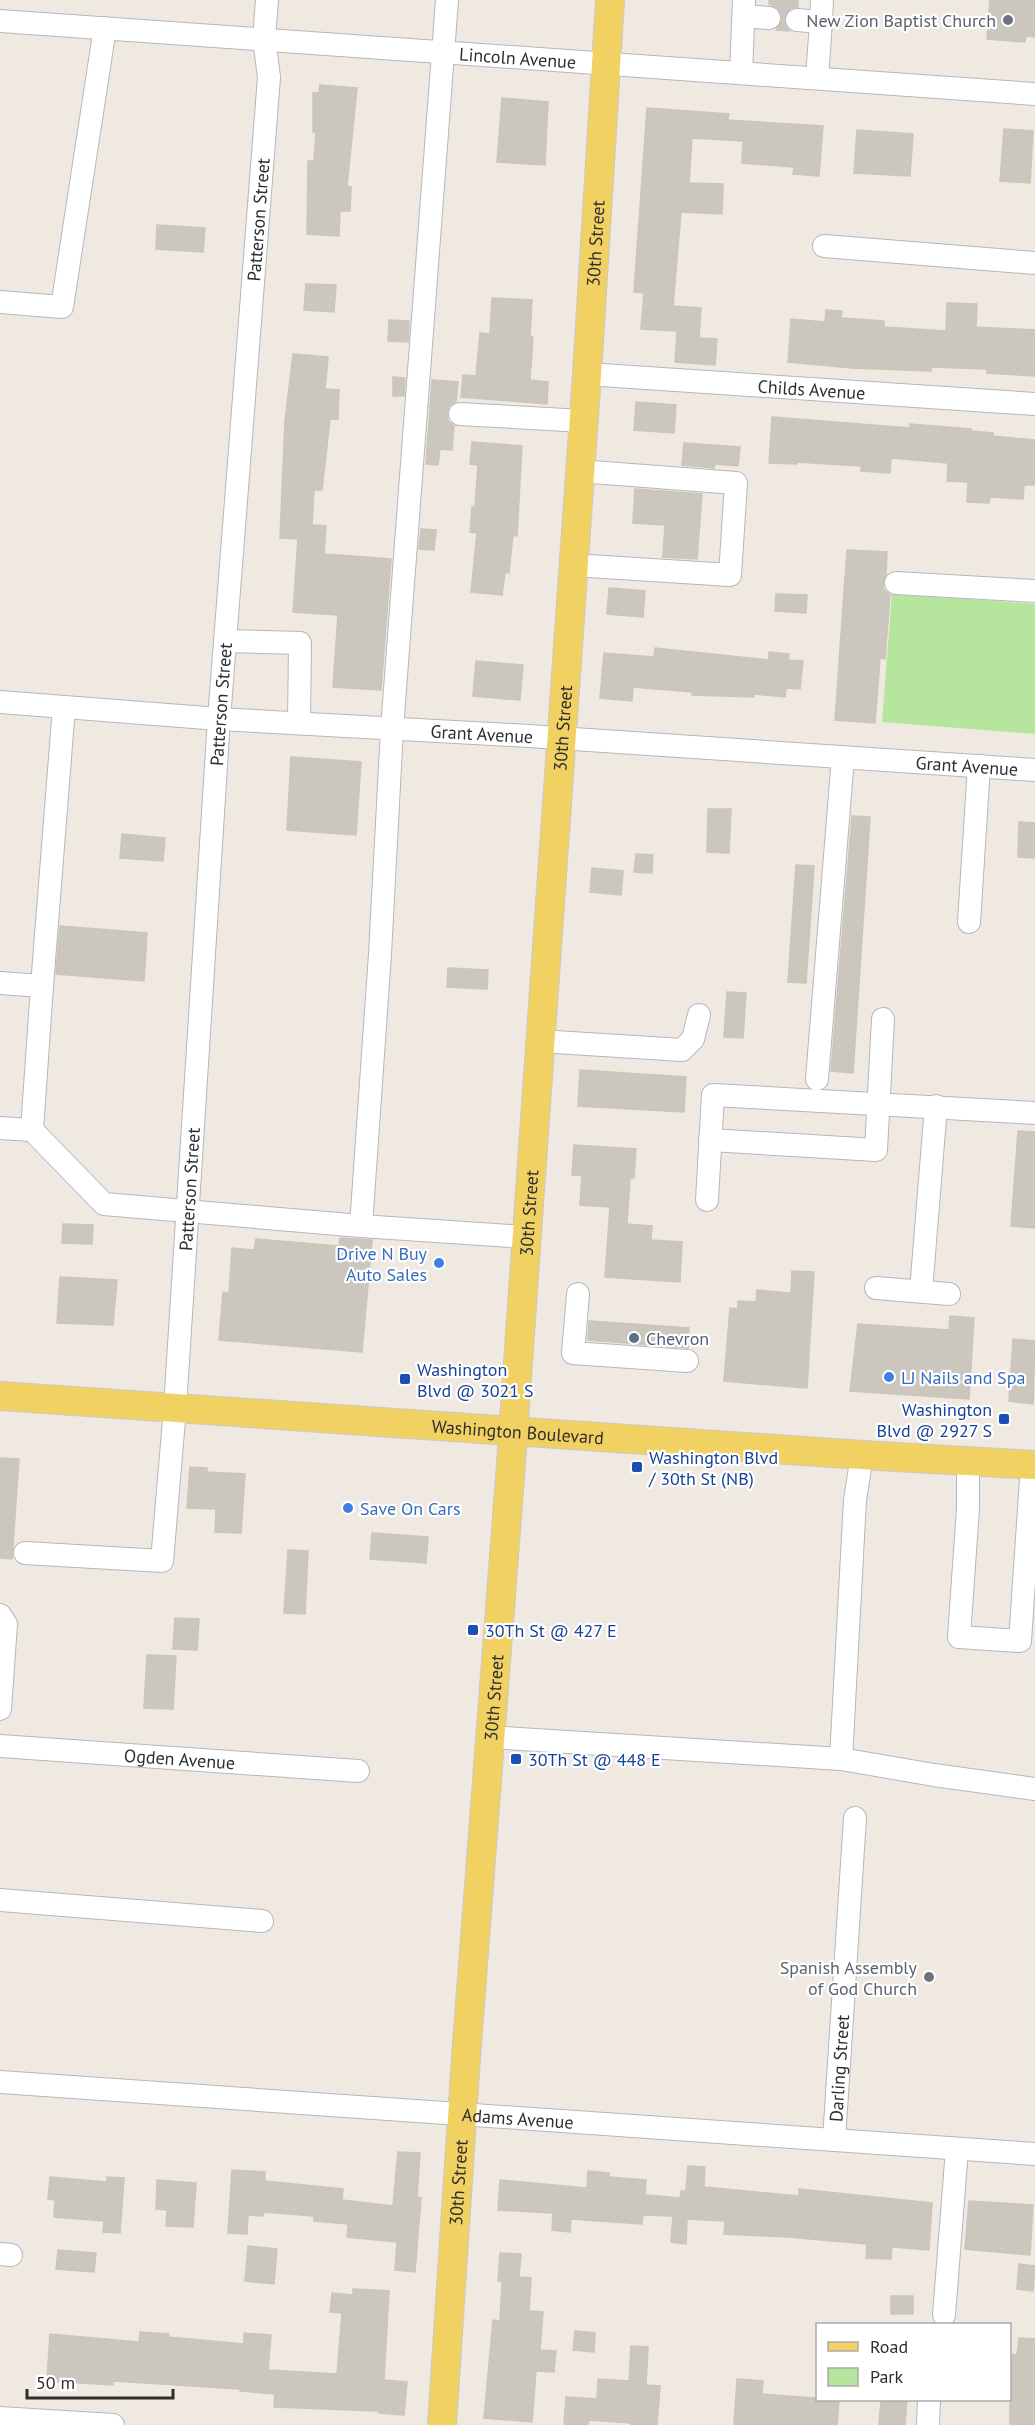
<svg xmlns="http://www.w3.org/2000/svg" width="1035" height="2425" font-family="'PT Sans',sans-serif">
  <rect width="100%" height="100%" fill="#efe9e1"/>
  <!-- green -->
  <path fill="#b6e59e" d="M 892,593 L 1035,604 L 1035,734 L 882,722 Z"/>
  <!-- building -->
  <path fill="#cbc7bf" stroke="#cbc5ba" stroke-width="1.5" d="M 769,0 L 798,0 L 798,7 L 791,8 L 784,18 L 785,25 L 789,31 L 776,30 L 782,20 L 781,13 L 776,7 L 769,4 Z
    M 990,0 L 1035,0 L 1035,37 L 1026,36 L 1025,42 L 987,39 Z
    M 320,85 L 357,88 L 347,186 L 351,187 L 350,211 L 340,211 L 339,236 L 307,234 L 308,161 L 314,161 L 316,132 L 313,132 L 313,93 L 319,93 Z
    M 502,98 L 548,102 L 545,165 L 497,162 Z
    M 647,108 L 729,114 L 728,120 L 823,126 L 819,176 L 793,174 L 794,167 L 742,163 L 743,141 L 692,138 L 689,183 L 723,184 L 722,214 L 681,212 L 673,306 L 701,308 L 699,338 L 717,339 L 715,365 L 675,362 L 677,331 L 641,329 L 644,293 L 634,292 Z
    M 1004,129 L 1033,131 L 1030,183 L 1000,181 Z
    M 857,130 L 913,134 L 910,176 L 854,173 Z
    M 157,225 L 205,228 L 203,252 L 156,249 Z
    M 306,284 L 336,285 L 334,312 L 304,310 Z
    M 492,298 L 532,300 L 530,337 L 533,337 L 530,380 L 548,382 L 547,404 L 461,397 L 463,375 L 476,376 L 480,333 L 490,334 Z
    M 947,303 L 977,304 L 976,327 L 1035,330 L 1035,376 L 987,373 L 987,369 L 931,367 L 931,371 L 852,368 L 788,362 L 791,319 L 825,322 L 826,310 L 842,311 L 841,318 L 884,321 L 884,327 L 946,331 Z
    M 389,320 L 409,321 L 408,342 L 388,341 Z
    M 293,354 L 328,357 L 325,389 L 339,390 L 338,419 L 330,419 L 322,490 L 314,490 L 312,525 L 326,526 L 324,554 L 391,559 L 381,690 L 333,687 L 338,615 L 293,612 L 298,539 L 280,538 L 285,421 Z
    M 393,377 L 405,378 L 404,396 L 393,396 Z
    M 432,380 L 458,382 L 456,401 L 449,406 L 447,413 L 448,421 L 454,426 L 452,450 L 440,449 L 438,465 L 426,464 Z
    M 636,402 L 676,405 L 674,433 L 634,430 Z
    M 772,417 L 910,428 L 910,424 L 971,429 L 971,431 L 993,433 L 993,436 L 1035,440 L 1035,485 L 1024,485 L 1023,499 L 990,497 L 989,503 L 967,502 L 968,482 L 947,481 L 948,463 L 891,458 L 890,473 L 861,471 L 861,466 L 797,462 L 797,464 L 769,463 Z
    M 472,442 L 522,446 L 517,536 L 513,535 L 509,573 L 505,572 L 502,595 L 471,592 L 477,533 L 470,532 L 472,507 L 475,507 L 478,465 L 470,464 Z
    M 684,443 L 740,447 L 738,466 L 715,464 L 714,468 L 682,465 Z
    M 635,489 L 702,494 L 697,559 L 663,557 L 665,525 L 633,523 Z
    M 421,529 L 436,530 L 434,550 L 419,549 Z
    M 847,550 L 887,552 L 886,574 L 883,583 L 884,590 L 890,595 L 885,659 L 880,658 L 875,723 L 835,720 Z
    M 609,588 L 645,591 L 643,617 L 607,614 Z
    M 776,594 L 807,595 L 806,613 L 775,611 Z
    M 655,648 L 769,660 L 769,652 L 789,654 L 788,660 L 803,661 L 800,689 L 786,688 L 785,697 L 754,694 L 754,697 L 692,695 L 692,692 L 633,687 L 632,701 L 600,698 L 604,653 L 654,657 Z
    M 476,661 L 523,665 L 520,700 L 473,696 Z
    M 291,757 L 361,762 L 356,835 L 287,830 Z
    M 708,809 L 731,809 L 729,853 L 707,852 Z
    M 852,816 L 870,817 L 853,1073 L 831,1071 Z
    M 1019,822 L 1035,823 L 1035,858 L 1018,857 Z
    M 122,834 L 165,838 L 163,861 L 120,858 Z
    M 636,854 L 653,855 L 652,873 L 634,872 Z
    M 796,865 L 814,866 L 806,983 L 788,982 Z
    M 592,868 L 623,871 L 621,895 L 590,892 Z
    M 60,926 L 147,933 L 144,981 L 56,974 Z
    M 448,968 L 488,970 L 487,989 L 447,987 Z
    M 727,992 L 746,993 L 743,1038 L 724,1037 Z
    M 580,1070 L 686,1077 L 684,1112 L 578,1106 Z
    M 1018,1131 L 1035,1132 L 1035,1228 L 1011,1226 Z
    M 574,1145 L 636,1149 L 634,1178 L 630,1178 L 627,1224 L 652,1226 L 651,1240 L 682,1242 L 680,1282 L 605,1277 L 610,1207 L 580,1205 L 582,1175 L 572,1175 Z
    M 63,1224 L 93,1225 L 92,1244 L 62,1243 Z
    M 340,1238 L 372,1240 L 362,1352 L 219,1340 L 223,1292 L 229,1293 L 232,1248 L 254,1250 L 256,1239 L 339,1246 Z
    M 792,1271 L 814,1272 L 807,1388 L 724,1381 L 730,1308 L 738,1309 L 738,1301 L 756,1302 L 757,1290 L 791,1293 Z
    M 60,1277 L 117,1280 L 113,1325 L 57,1323 Z
    M 950,1316 L 974,1318 L 969,1399 L 850,1391 L 858,1324 L 949,1330 Z
    M 589,1321 L 689,1328 L 688,1348 L 588,1340 Z
    M 1013,1339 L 1035,1341 L 1033,1404 L 1009,1401 Z
    M 0,1458 L 19,1459 L 12,1559 L 0,1558 Z
    M 190,1467 L 207,1468 L 207,1472 L 245,1474 L 241,1533 L 215,1532 L 216,1509 L 187,1508 Z
    M 372,1533 L 428,1537 L 426,1563 L 370,1559 Z
    M 288,1550 L 308,1551 L 305,1614 L 284,1613 Z
    M 175,1618 L 199,1619 L 197,1650 L 173,1649 Z
    M 147,1655 L 176,1656 L 173,1709 L 144,1708 Z
    M 398,2152 L 420,2153 L 417,2197 L 421,2198 L 415,2272 L 395,2270 L 397,2242 L 347,2237 L 348,2224 L 314,2221 L 314,2216 L 263,2212 L 263,2216 L 248,2215 L 247,2234 L 228,2233 L 232,2170 L 265,2172 L 265,2181 L 343,2189 L 342,2200 L 393,2206 Z
    M 688,2166 L 705,2167 L 704,2187 L 799,2196 L 799,2189 L 932,2203 L 929,2250 L 892,2247 L 891,2259 L 866,2258 L 867,2244 L 788,2237 L 724,2234 L 725,2221 L 687,2219 L 686,2244 L 671,2242 L 673,2216 L 643,2215 L 642,2224 L 571,2219 L 570,2232 L 552,2230 L 553,2213 L 498,2210 L 500,2180 L 587,2188 L 588,2171 L 609,2173 L 609,2177 L 646,2180 L 645,2195 L 680,2198 L 681,2191 L 686,2191 Z
    M 50,2177 L 107,2182 L 107,2177 L 124,2178 L 120,2233 L 103,2232 L 104,2221 L 54,2217 L 55,2200 L 48,2199 Z
    M 157,2180 L 196,2183 L 193,2227 L 166,2226 L 167,2210 L 156,2209 Z
    M 969,2201 L 1033,2205 L 1030,2255 L 965,2249 Z
    M 248,2246 L 277,2249 L 274,2284 L 245,2281 Z
    M 58,2250 L 96,2253 L 94,2272 L 56,2269 Z
    M 500,2253 L 521,2254 L 519,2277 L 531,2278 L 529,2311 L 543,2312 L 540,2350 L 556,2351 L 554,2372 L 536,2371 L 532,2422 L 484,2418 L 493,2320 L 500,2321 L 502,2281 L 498,2281 Z
    M 1019,2264 L 1035,2266 L 1033,2291 L 1017,2289 Z
    M 353,2289 L 389,2291 L 384,2380 L 407,2382 L 404,2415 L 379,2413 L 379,2411 L 274,2407 L 275,2394 L 240,2391 L 240,2389 L 113,2381 L 113,2385 L 47,2381 L 50,2334 L 139,2342 L 140,2332 L 169,2334 L 168,2337 L 244,2344 L 244,2333 L 271,2335 L 268,2370 L 337,2374 L 342,2313 L 330,2312 L 332,2293 L 353,2295 Z
    M 891,2296 L 913,2296 L 913,2314 L 891,2314 Z
    M 575,2331 L 595,2333 L 594,2352 L 573,2350 Z
    M 1019,2338 L 1035,2339 L 1035,2425 L 1010,2425 L 1010,2354 L 1017,2355 Z
    M 631,2346 L 648,2347 L 646,2385 L 660,2386 L 657,2425 L 631,2425 L 631,2423 L 589,2420 L 588,2425 L 564,2425 L 566,2397 L 597,2399 L 598,2379 L 629,2381 Z
    M 737,2379 L 763,2381 L 762,2394 L 839,2400 L 837,2425 L 734,2425 Z
    M 881,2400 L 907,2400 L 905,2425 L 879,2425 Z"/>
  <g fill="none" stroke-linecap="round" stroke-linejoin="round">
    <defs>
      <g id="minor">
        <path d="M 447,0 L 392,729 L 380,954 L 361,1226 L 525,1237"/>
        <path d="M 744,16 L 769,18"/>
        <path d="M 797,20 L 821,22 L 817,78"/>
        <path id="s1" d="M 0,21 L 1035,94"/>
        <path d="M 821,22 L 822,0"/>
        <path d="M 741,73 L 744,0"/>
        <path d="M 824,246 L 1035,263"/>
        <path d="M 0,302 L 62,307 L 105,28"/>
        <path id="s2" d="M 587,374 L 1035,404"/>
        <path d="M 460,414 L 583,421"/>
        <path d="M 573,565 L 730,575 L 736,483 L 579,471"/>
        <path d="M 896,583 L 1035,591"/>
        <path d="M 225,641 L 300,643 L 299,723"/>
        <path id="s3" d="M 0,702 L 219,719 L 529,736 L 1035,770"/>
        <path d="M 969,922 L 979,766"/>
        <path d="M 0,983 L 42,986 L 32,1130 L 0,1128"/>
        <path d="M 42,986 L 64,707"/>
        <path d="M 539,1041 L 682,1050 L 693,1039 L 699,1015"/>
        <path d="M 817,1079 L 843,757"/>
        <path d="M 32,1130 L 104,1204 L 361,1226"/>
        <path d="M 710,1140 L 876,1150 L 883,1019"/>
        <path d="M 707,1200 L 713,1095 L 1035,1113"/>
        <path d="M 876,1288 L 949,1294"/>
        <path d="M 921,1291 L 936,1106"/>
        <path d="M 578,1294 L 573,1353 L 687,1361"/>
        <path d="M 968,1460 L 968,1508 L 959,1637 L 1020,1641 L 1032,1465"/>
        <path id="s4" d="M 25,1553 L 162,1561 L 175,1408 L 219,719 L 269,77 L 264,39 L 267,0"/>
        <path d="M 0,1615 L 6,1624 L 0,1709"/>
        <path d="M 489,1737 L 841,1759 L 855,1500 L 862,1455"/>
        <path id="s5" d="M 0,1746 L 358,1771"/>
        <path d="M 841,1759 L 934,1775 L 1035,1789"/>
        <path d="M 0,1900 L 262,1921"/>
        <path id="s6" d="M 0,2082 L 1035,2154"/>
        <path id="s7" d="M 834,2140 L 855,1818"/>
        <path d="M 0,2254 L 11,2255"/>
        <path d="M 944,2315 L 957,2149"/>
        <path d="M 0,2418 L 113,2425"/>
        <path d="M 928,2425 L 929,2400"/>
      </g>
      <g id="major">
        <path id="s8" d="M 0,1396 L 862,1455 L 1035,1465"/>
        <path id="s9" d="M 442,2425 L 466,2057 L 510,1477 L 587,374 L 610,0"/>
      </g>
    </defs>
    <!-- minor casing -->
    <use href="#minor" stroke="#b4b7c1" stroke-width="24"/>
    <!-- major casing -->
    <use href="#major" stroke="#c9c9c9" stroke-width="30"/>
    <!-- minor -->
    <use href="#minor" stroke="#fff" stroke-width="22"/>
    <!-- major -->
    <use href="#major" stroke="#f2d163" stroke-width="28"/>
  </g>
  <!-- markers -->
  <g fill="#6b7280" stroke="#fff" stroke-width="2">
    <circle cx="1008" cy="20" r="6"/>
    <circle cx="929" cy="1977" r="6"/>
  </g>
  <g fill="#3f7fe0" stroke="#fff" stroke-width="2">
    <circle cx="439" cy="1263" r="6"/>
    <circle cx="889" cy="1377" r="6"/>
    <circle cx="348" cy="1508" r="6"/>
  </g>
  <circle fill="#5c6f8a" stroke="#fff" stroke-width="2" cx="634" cy="1338" r="6"/>
  <g fill="#1a4fb4" stroke="#fff" stroke-width="2">
    <rect x="399" y="1373" width="12" height="12" rx="3"/>
    <rect x="998" y="1413" width="12" height="12" rx="3"/>
    <rect x="631" y="1461" width="12" height="12" rx="3"/>
    <rect x="467" y="1624" width="12" height="12" rx="3"/>
    <rect x="510" y="1753" width="12" height="12" rx="3"/>
  </g>
  <g text-anchor="middle" dominant-baseline="central" stroke-width="4.5" stroke-linejoin="round" paint-order="stroke">
    <!-- worship labels -->
    <g font-size="18" fill="#5b616d" stroke="#fff" text-anchor="end">
      <text x="996" y="20">New Zion Baptist Church</text>
      <text x="917" y="1967">Spanish Assembly<tspan x="917" dy="21">of God Church</tspan></text>
    </g>
    <!-- street labels -->
    <g font-size="18" fill="#2e2e2e" stroke="#fff">
      <text stroke="none"><textPath href="#s1" startOffset="519">Lincoln Avenue</textPath></text>
      <text stroke="none"><textPath href="#s4" startOffset="1482">Patterson Street</textPath></text>
      <text stroke="none"><textPath href="#s9" startOffset="2187">30th Street</textPath></text>
      <text stroke="none"><textPath href="#s2" startOffset="225">Childs Avenue</textPath></text>
      <text stroke="none"><textPath href="#s4" startOffset="996">Patterson Street</textPath></text>
      <text stroke="none"><textPath href="#s9" startOffset="1701">30th Street</textPath></text>
      <text stroke="none"><textPath href="#s3" startOffset="483">Grant Avenue</textPath></text>
      <text stroke="none"><textPath href="#s3" startOffset="969">Grant Avenue</textPath></text>
      <text stroke="none"><textPath href="#s4" startOffset="510">Patterson Street</textPath></text>
      <text stroke="none"><textPath href="#s9" startOffset="1215">30th Street</textPath></text>
      <text stroke="none"><textPath href="#s8" startOffset="519">Washington Boulevard</textPath></text>
      <text stroke="none"><textPath href="#s9" startOffset="729">30th Street</textPath></text>
      <text stroke="none"><textPath href="#s5" startOffset="180">Ogden Avenue</textPath></text>
      <text stroke="none"><textPath href="#s7" startOffset="72">Darling Street</textPath></text>
      <text stroke="none"><textPath href="#s6" startOffset="519">Adams Avenue</textPath></text>
      <text stroke="none"><textPath href="#s9" startOffset="243">30th Street</textPath></text>
    </g>
    <!-- shop labels -->
    <g font-size="18" fill="#366cbe" stroke="#fff" text-anchor="start">
      <text x="427" y="1253" text-anchor="end">Drive N Buy<tspan x="427" dy="21">Auto Sales</tspan></text>
      <text x="901" y="1377">LJ Nails and Spa</text>
      <text x="360" y="1508">Save On Cars</text>
    </g>
    <!-- service labels -->
    <g font-size="18" fill="#4e5e75" stroke="#fff" text-anchor="start">
      <text x="646" y="1338">Chevron</text>
    </g>
    <!-- transit labels -->
    <g font-size="18" fill="#164399" stroke="#fff" text-anchor="start">
      <text x="417" y="1369">Washington<tspan x="417" dy="21">Blvd @ 3021 S</tspan></text>
      <text x="992" y="1409" text-anchor="end">Washington<tspan x="992" dy="21">Blvd @ 2927 S</tspan></text>
      <text x="649" y="1457">Washington Blvd<tspan x="649" dy="21">/ 30th St (NB)</tspan></text>
      <text x="485" y="1630">30Th St @ 427 E</text>
      <text x="528" y="1759">30Th St @ 448 E</text>
    </g>
  </g>
  <!-- legend -->
  <rect x="816" y="2323" width="195" height="78" fill="#ffffff" stroke="#ababab" stroke-width="1.5"/>
  <rect x="828" y="2342" width="30" height="9" fill="#f2d163" stroke="#ababab" stroke-width="1.5"/>
  <text x="870" y="2353" font-size="18" fill="#2e2e2e">Road</text>
  <rect x="828" y="2368" width="30" height="18" fill="#b6e59e" stroke="#ababab" stroke-width="1.5"/>
  <text x="870" y="2383" font-size="18" fill="#2e2e2e">Park</text>
  <!-- scale -->
  <path d="M27 2389v9h146v-9" fill="none" stroke="#2e2e2e" stroke-width="3"/>
  <text x="36" y="2389" font-size="18" fill="#2e2e2e" stroke="#ffffff" stroke-width="4.5" paint-order="stroke">50 m</text>
</svg>
